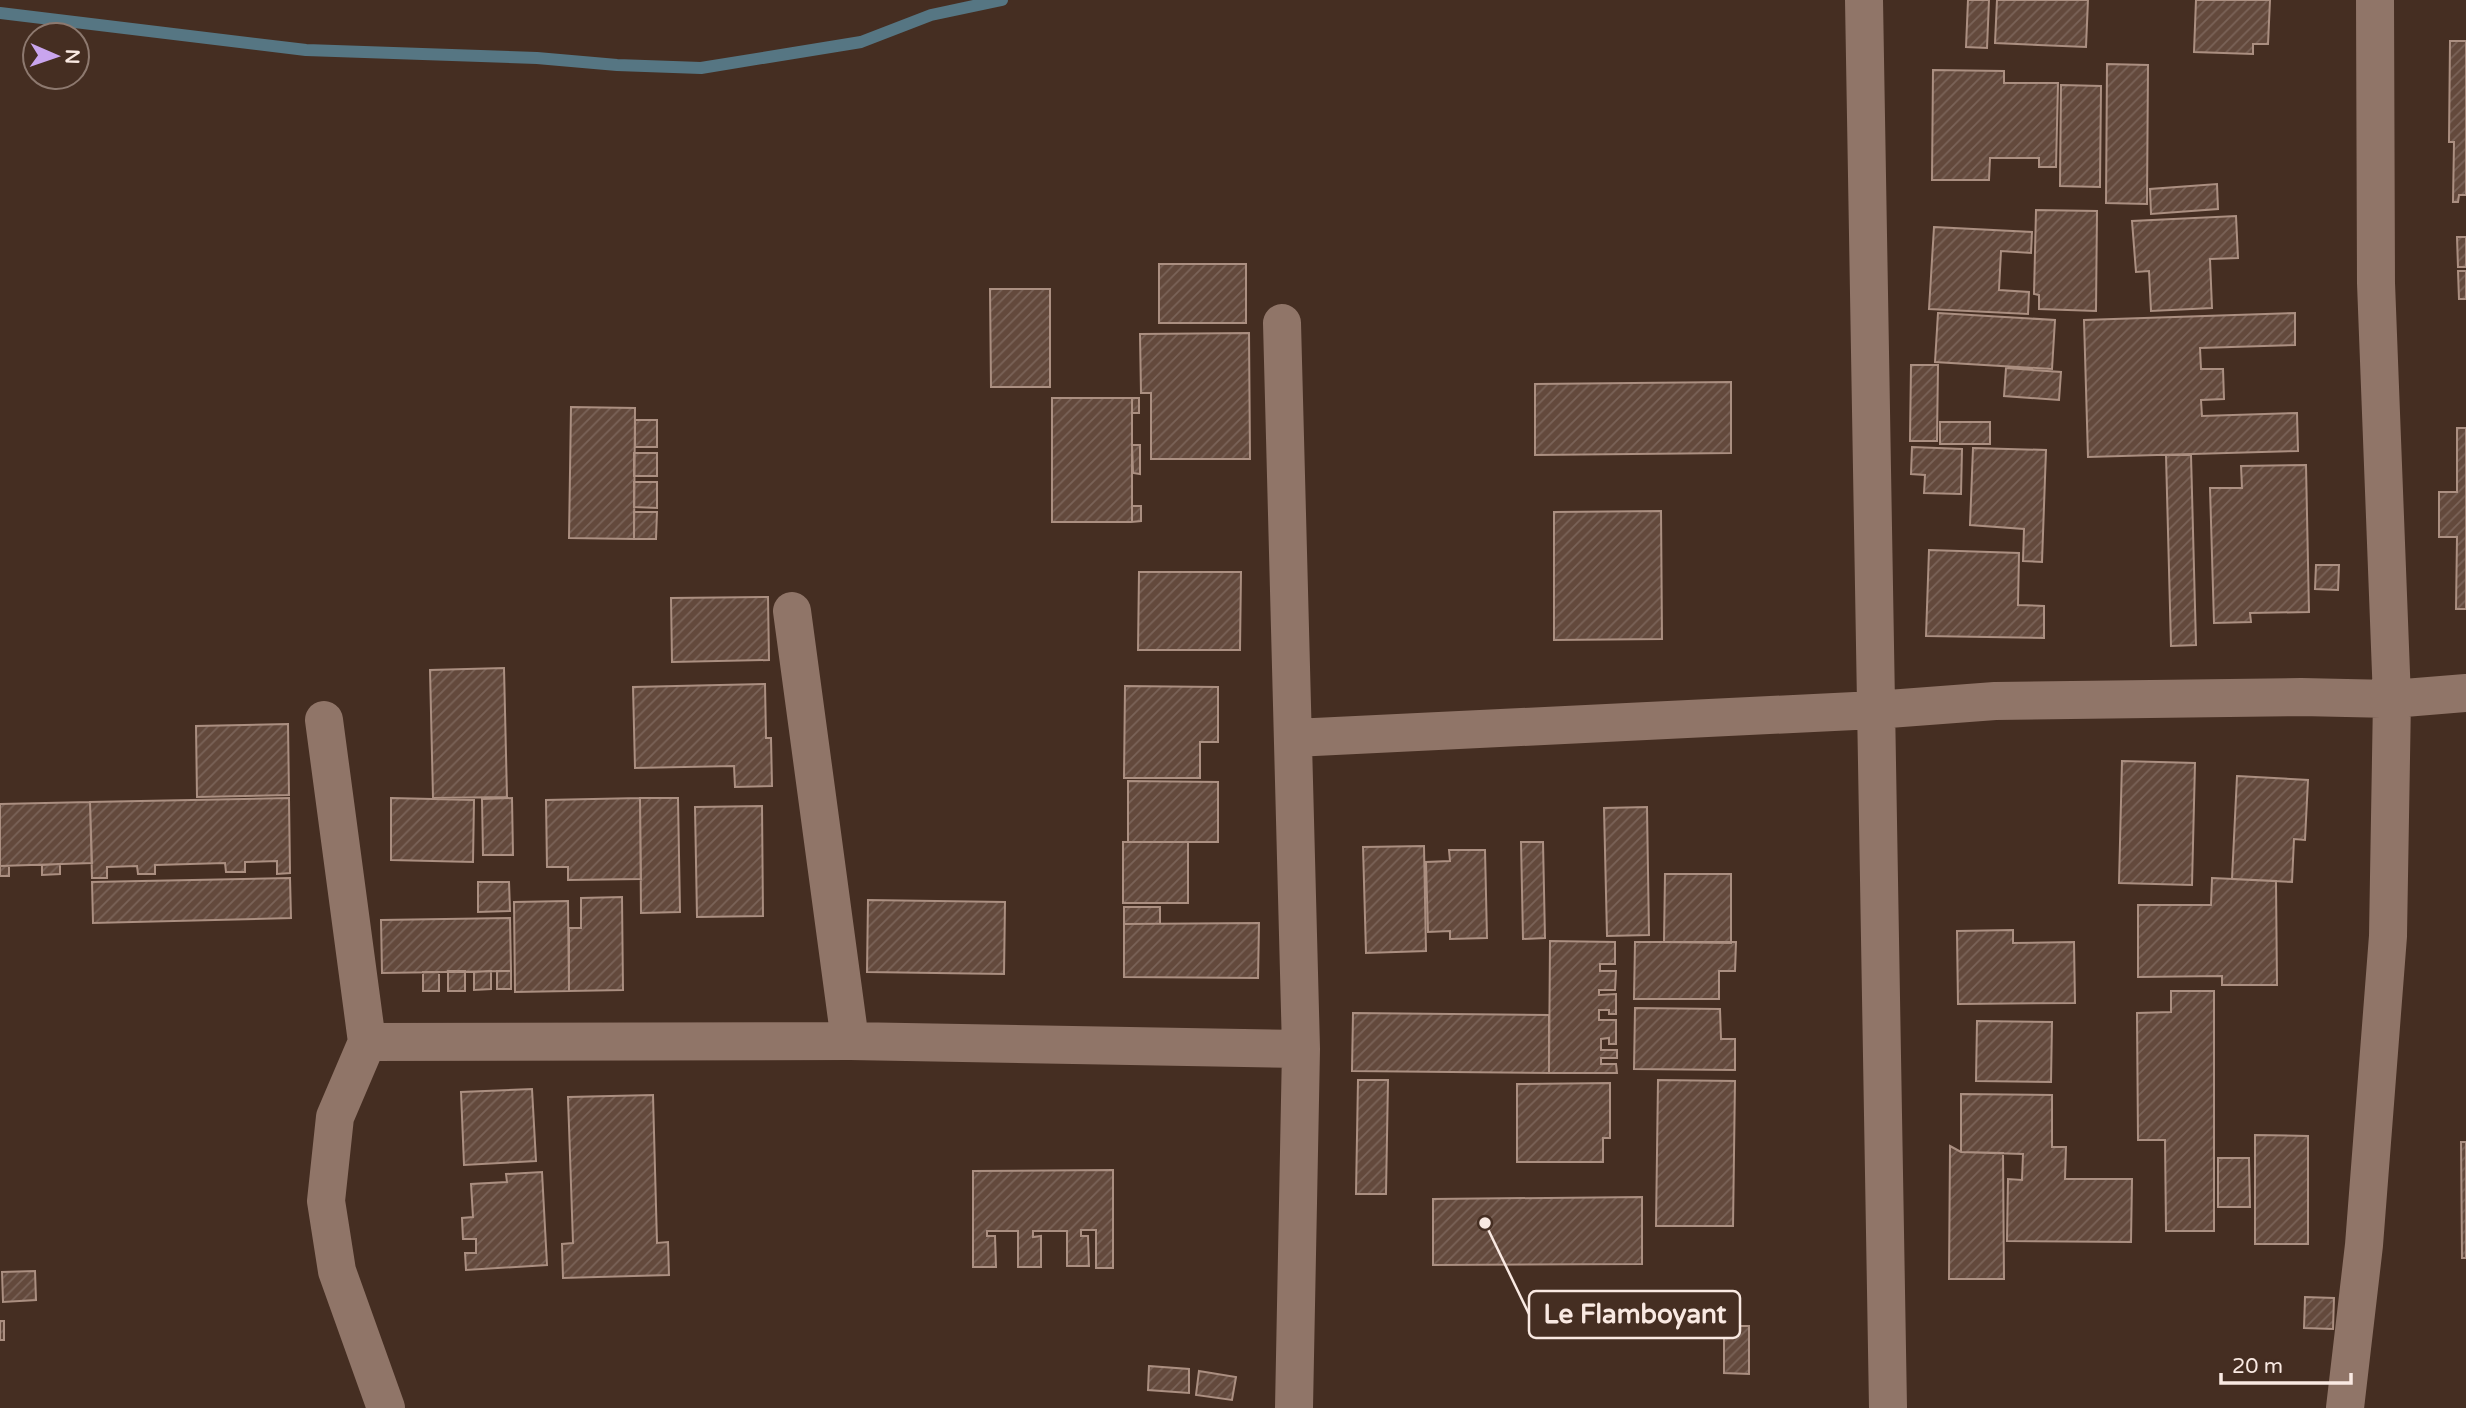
<svg xmlns="http://www.w3.org/2000/svg" width="2466" height="1408" font-family="'Varela Round',sans-serif">
  <defs>
    <pattern id="building-hatch" width="6" height="6" patternUnits="userSpaceOnUse" patternTransform="scale(1.75)"><rect width="6" height="6" fill="#63493c"/><path d="M-1 1l2-2M0 6l6-6M5 7l2-2" fill="none" stroke="#7a6358"/></pattern>
  </defs>
  <rect width="100%" height="100%" fill="#452e22"/>
  <g fill="none" stroke-linecap="round" stroke-linejoin="round">
    <!-- stream -->
    <path stroke="#567683" stroke-width="12" d="M 0,13 L 306,50 L 537,58 L 617,65 L 701,68 L 861,42 L 931,15 L 1002,0"/>
  </g>
  <!-- building -->
  <path fill="url(#building-hatch)" stroke="#ab8f81" stroke-width="2" d="M 1968,0 L 1989,0 L 1987,48 L 1966,47 Z
    M 1997,0 L 2088,0 L 2086,47 L 1995,43 Z
    M 2196,0 L 2270,0 L 2268,44 L 2253,44 L 2253,54 L 2194,52 Z
    M 2450,41 L 2466,41 L 2466,195 L 2459,195 L 2458,202 L 2453,202 L 2454,142 L 2449,142 Z
    M 2107,64 L 2148,65 L 2147,204 L 2106,203 Z
    M 1933,70 L 2004,71 L 2004,83 L 2058,83 L 2056,167 L 2039,167 L 2039,158 L 1990,158 L 1989,180 L 1932,180 Z
    M 2061,85 L 2101,86 L 2100,187 L 2060,186 Z
    M 2217,184 L 2218,209 L 2151,214 L 2150,189 Z
    M 2036,210 L 2097,211 L 2096,311 L 2039,309 L 2039,295 L 2034,294 Z
    M 2236,216 L 2238,258 L 2210,259 L 2212,308 L 2151,311 L 2149,271 L 2136,272 L 2132,221 Z
    M 1934,227 L 2032,232 L 2031,253 L 2001,251 L 1999,290 L 2029,292 L 2028,314 L 1929,309 Z
    M 2457,237 L 2466,237 L 2466,267 L 2458,267 Z
    M 1159,264 L 1246,264 L 1246,323 L 1159,323 Z
    M 2458,271 L 2466,271 L 2466,299 L 2459,299 Z
    M 990,289 L 1050,289 L 1050,387 L 991,387 Z
    M 1938,313 L 2055,320 L 2052,369 L 1935,362 Z
    M 2295,313 L 2295,345 L 2200,348 L 2201,369 L 2223,369 L 2224,399 L 2201,400 L 2202,416 L 2297,413 L 2298,451 L 2088,457 L 2084,320 Z
    M 1249,333 L 1250,459 L 1151,459 L 1151,393 L 1141,393 L 1140,334 Z
    M 1911,365 L 1938,365 L 1937,441 L 1910,441 Z
    M 2006,368 L 2061,372 L 2059,400 L 2004,396 Z
    M 1731,382 L 1731,453 L 1535,455 L 1535,384 Z
    M 1052,398 L 1132,398 L 1132,522 L 1052,522 Z
    M 1132,398 L 1139,398 L 1139,413 L 1132,413 Z
    M 571,407 L 635,408 L 634,539 L 569,538 Z
    M 635,420 L 657,420 L 657,447 L 635,447 Z
    M 1940,422 L 1990,422 L 1990,444 L 1940,444 Z
    M 2457,428 L 2466,428 L 2466,609 L 2456,609 L 2457,537 L 2439,537 L 2439,492 L 2457,492 Z
    M 1132,445 L 1140,445 L 1140,474 L 1133,473 Z
    M 1912,447 L 1962,449 L 1961,494 L 1924,493 L 1925,475 L 1911,474 Z
    M 1973,448 L 2046,450 L 2042,562 L 2023,561 L 2024,529 L 1970,525 Z
    M 634,453 L 657,453 L 657,476 L 634,476 Z
    M 2166,455 L 2191,455 L 2196,645 L 2171,646 Z
    M 2306,465 L 2309,612 L 2250,613 L 2251,622 L 2214,623 L 2210,488 L 2242,488 L 2241,466 Z
    M 634,482 L 657,482 L 657,508 L 634,507 Z
    M 1132,506 L 1141,506 L 1141,521 L 1132,522 Z
    M 1661,511 L 1662,639 L 1554,640 L 1554,512 Z
    M 634,512 L 657,512 L 656,539 L 634,539 Z
    M 1929,550 L 2019,553 L 2018,605 L 2044,606 L 2044,638 L 1926,636 Z
    M 2316,565 L 2339,565 L 2338,590 L 2315,589 Z
    M 1139,572 L 1241,572 L 1240,650 L 1138,650 Z
    M 768,597 L 769,660 L 672,662 L 671,598 Z
    M 504,668 L 507,797 L 433,798 L 430,670 Z
    M 765,684 L 766,738 L 771,738 L 772,786 L 735,787 L 734,766 L 635,768 L 633,687 Z
    M 1125,686 L 1218,687 L 1218,742 L 1200,742 L 1200,778 L 1124,778 Z
    M 288,724 L 289,795 L 197,797 L 196,726 Z
    M 2122,761 L 2195,763 L 2192,885 L 2119,883 Z
    M 2237,776 L 2308,780 L 2305,840 L 2294,839 L 2292,882 L 2232,879 Z
    M 1128,781 L 1218,782 L 1218,842 L 1128,842 Z
    M 289,798 L 290,873 L 277,874 L 277,861 L 245,862 L 245,872 L 226,872 L 225,863 L 155,865 L 155,874 L 138,874 L 137,866 L 107,867 L 107,878 L 92,878 L 90,802 Z
    M 391,798 L 474,800 L 473,862 L 391,860 Z
    M 512,798 L 513,855 L 483,855 L 482,799 Z
    M 640,798 L 641,879 L 568,880 L 568,867 L 547,867 L 546,800 Z
    M 640,798 L 678,798 L 680,912 L 641,913 Z
    M 90,802 L 92,863 L 0,866 L 0,804 Z
    M 762,806 L 763,916 L 697,917 L 695,807 Z
    M 1647,807 L 1649,935 L 1607,936 L 1604,808 Z
    M 1123,842 L 1188,842 L 1188,903 L 1123,903 Z
    M 1521,842 L 1543,842 L 1545,938 L 1523,939 Z
    M 1424,846 L 1426,951 L 1366,953 L 1363,847 Z
    M 1449,850 L 1485,850 L 1487,938 L 1450,939 L 1450,931 L 1428,932 L 1426,862 L 1450,861 Z
    M 60,864 L 60,874 L 42,875 L 42,865 Z
    M 0,866 L 9,866 L 9,876 L 0,876 Z
    M 1665,874 L 1731,874 L 1731,943 L 1664,942 Z
    M 290,878 L 291,918 L 93,923 L 92,882 Z
    M 2212,878 L 2276,881 L 2277,985 L 2222,985 L 2222,976 L 2138,977 L 2138,905 L 2211,905 Z
    M 478,882 L 509,882 L 510,911 L 478,912 Z
    M 622,897 L 623,990 L 569,991 L 569,928 L 581,928 L 581,898 Z
    M 868,900 L 1005,902 L 1004,974 L 867,972 Z
    M 568,901 L 569,991 L 515,992 L 514,902 Z
    M 1124,907 L 1160,907 L 1160,924 L 1124,924 Z
    M 510,918 L 511,971 L 382,973 L 381,920 Z
    M 1259,923 L 1258,978 L 1124,977 L 1124,924 Z
    M 2013,930 L 2013,943 L 2074,942 L 2075,1003 L 1958,1004 L 1957,931 Z
    M 1550,941 L 1615,942 L 1615,964 L 1600,964 L 1600,971 L 1616,971 L 1615,990 L 1599,990 L 1599,995 L 1616,994 L 1616,1014 L 1609,1014 L 1609,1010 L 1599,1010 L 1599,1020 L 1616,1020 L 1616,1044 L 1609,1044 L 1609,1038 L 1601,1039 L 1601,1050 L 1617,1050 L 1617,1058 L 1601,1058 L 1601,1064 L 1616,1064 L 1617,1073 L 1549,1073 Z
    M 1635,942 L 1736,942 L 1735,971 L 1719,971 L 1719,999 L 1634,999 Z
    M 448,971 L 465,971 L 465,991 L 448,991 Z
    M 491,971 L 491,989 L 474,990 L 474,972 Z
    M 497,971 L 511,971 L 511,989 L 497,989 Z
    M 423,972 L 439,972 L 439,991 L 423,991 Z
    M 2171,991 L 2214,991 L 2214,1231 L 2166,1231 L 2165,1140 L 2138,1140 L 2137,1013 L 2171,1012 Z
    M 1635,1008 L 1720,1009 L 1721,1039 L 1735,1039 L 1735,1070 L 1634,1069 Z
    M 1353,1013 L 1549,1015 L 1549,1073 L 1352,1071 Z
    M 1977,1021 L 2052,1022 L 2051,1082 L 1976,1081 Z
    M 1358,1080 L 1388,1080 L 1386,1194 L 1356,1194 Z
    M 1658,1080 L 1735,1081 L 1733,1226 L 1656,1226 Z
    M 1610,1083 L 1610,1138 L 1603,1138 L 1603,1162 L 1517,1162 L 1517,1084 Z
    M 532,1089 L 536,1161 L 464,1165 L 461,1092 Z
    M 1961,1094 L 2052,1095 L 2052,1147 L 2066,1147 L 2065,1179 L 2132,1179 L 2131,1242 L 2007,1241 L 2008,1179 L 2022,1180 L 2023,1154 L 1961,1152 Z
    M 653,1095 L 657,1243 L 668,1242 L 669,1275 L 563,1278 L 562,1244 L 573,1243 L 568,1097 Z
    M 2255,1135 L 2308,1136 L 2308,1244 L 2255,1244 Z
    M 2461,1142 L 2466,1142 L 2466,1258 L 2462,1258 Z
    M 1950,1146 L 1961,1152 L 2003,1153 L 2004,1279 L 1949,1279 Z
    M 2218,1158 L 2249,1158 L 2250,1207 L 2218,1207 Z
    M 1113,1170 L 1113,1268 L 1096,1268 L 1096,1230 L 1081,1230 L 1081,1236 L 1088,1236 L 1089,1266 L 1067,1266 L 1067,1231 L 1033,1231 L 1033,1237 L 1041,1236 L 1041,1267 L 1018,1267 L 1018,1231 L 987,1231 L 987,1236 L 995,1236 L 996,1267 L 973,1267 L 973,1171 Z
    M 542,1172 L 547,1265 L 466,1270 L 465,1253 L 476,1253 L 476,1239 L 463,1239 L 462,1218 L 473,1217 L 471,1184 L 507,1182 L 506,1174 Z
    M 1642,1197 L 1642,1264 L 1433,1265 L 1433,1199 Z
    M 35,1271 L 36,1300 L 3,1302 L 2,1272 Z
    M 2305,1297 L 2334,1298 L 2333,1329 L 2304,1328 Z
    M 0,1321 L 4,1321 L 4,1340 L 0,1340 Z
    M 1724,1326 L 1749,1326 L 1749,1374 L 1724,1373 Z
    M 1149,1366 L 1189,1369 L 1189,1393 L 1148,1390 Z
    M 1199,1371 L 1236,1377 L 1232,1400 L 1196,1395 Z"/>
  <g fill="none" stroke-linecap="round" stroke-linejoin="round">
    <!-- minor -->
    <path stroke="#907568" stroke-width="38" d="M 1864,0 L 1888,1408
      M 1282,323 L 1301,1049 L 1294,1408
      M 792,611 L 850,1041
      M 324,720 L 367,1042 L 335,1117 L 326,1201 L 337,1271 L 386,1408
      M 1294,738 L 1875,710 L 1995,701 L 2301,697 L 2392,699 L 2466,693
      M 367,1042 L 850,1041 L 1301,1049
      M 2345,1408 L 2364,1245 L 2388,936 L 2392,699 L 2376,283 L 2375,0"/>
  </g>
  <!-- callouts -->
  <path fill="none" stroke="#f9e9e2" stroke-width="2.5" d="M1485 1223L1529 1314"/>
  <circle fill="#f9e9e2" stroke="#452e22" stroke-width="2.5" cx="1485" cy="1223" r="7"/>
  <rect fill="#452e22" stroke="#f9e9e2" stroke-width="2.5" x="1529" y="1291" width="211" height="47" rx="7"/>
  <g font-size="26" text-anchor="middle" font-weight="bold" fill="#f9e9e2">
    <text x="1635" y="1323">Le Flamboyant</text>
  </g>
  <!-- north arrow -->
  <g transform="translate(56 56) rotate(92)"><circle r="33" fill="#452e22" stroke="#8d796f" stroke-width="2"/>
  <path d="M0-5L12 26L0 18L-12 26Z" fill="#c9a5ee"/>
  <text y="-10" font-size="19" font-weight="bold" text-anchor="middle" fill="#f9e9e2">N</text>
  </g>
  <!-- scale -->
  <path d="M2221 1373v10h130v-10" fill="none" stroke="#f9e9e2" stroke-width="3.5"/>
  <text x="2232" y="1373" font-size="21" fill="#f9e9e2" stroke="#452e22" stroke-width="5" paint-order="stroke">20 m</text>
</svg>
